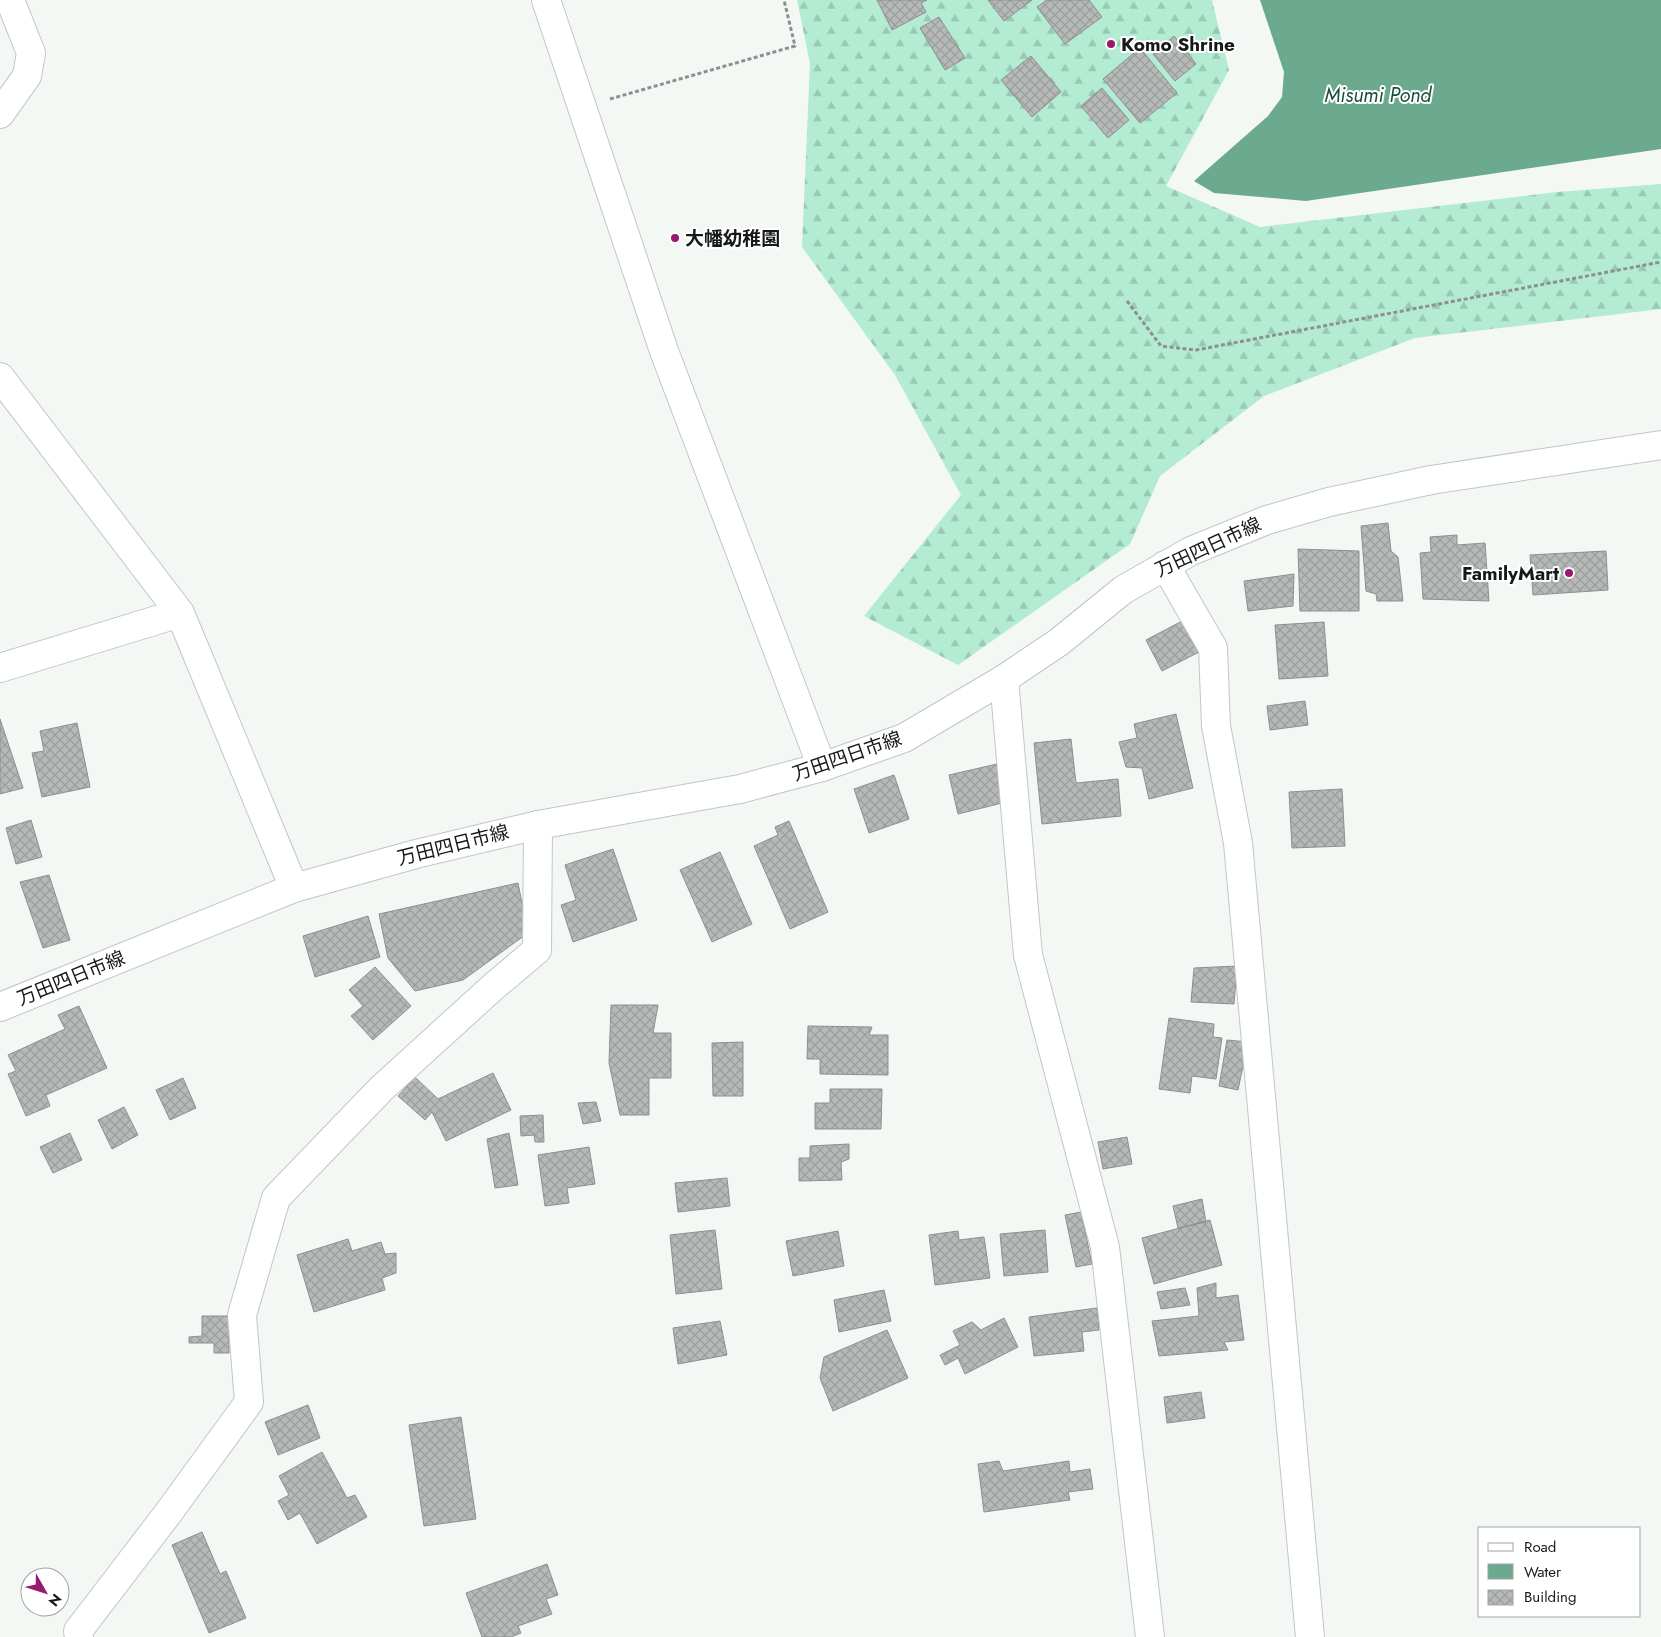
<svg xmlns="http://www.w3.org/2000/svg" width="1661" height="1637" font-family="Jost,'Noto Sans JP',sans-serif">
  <defs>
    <pattern id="forest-firs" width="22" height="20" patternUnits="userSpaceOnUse" patternTransform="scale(1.25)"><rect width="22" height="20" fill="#b3ebd3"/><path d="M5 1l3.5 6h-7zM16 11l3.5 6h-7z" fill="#99c9b4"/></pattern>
    <pattern id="building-cross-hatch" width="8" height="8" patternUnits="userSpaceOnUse" patternTransform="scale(1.25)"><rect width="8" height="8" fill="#b5b9b7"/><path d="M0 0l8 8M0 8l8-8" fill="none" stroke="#9b9e9d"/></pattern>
  </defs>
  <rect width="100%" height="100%" fill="#f3f8f5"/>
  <!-- forest -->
  <path fill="url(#forest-firs)" d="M 797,0 L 1212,0 L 1229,70 L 1166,186 L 1260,227 L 1557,192 L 1661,184 L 1661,309 L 1415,338 L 1264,396 L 1160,476 L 1130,544 L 958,665 L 864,616 L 961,495 L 895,375 L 802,247 L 810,63 Z"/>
  <!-- water -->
  <path fill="#6baa8f" d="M 1260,0 L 1661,0 L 1661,149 L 1306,201 L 1214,193 L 1194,181 L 1268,116 L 1282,97 L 1284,72 Z"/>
  <!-- building -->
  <path fill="url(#building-cross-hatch)" stroke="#8c908e" d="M 877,0 L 927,0 L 921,3 L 926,12 L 892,30 Z
    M 988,0 L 1032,0 L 1004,21 Z
    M 1045,0 L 1089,0 L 1102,17 L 1065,44 L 1037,7 L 1046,1 Z
    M 939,17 L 965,58 L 945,70 L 920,28 Z
    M 1174,36 L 1196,64 L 1175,81 L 1153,54 Z
    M 1140,48 L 1177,93 L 1140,123 L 1103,79 Z
    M 1031,56 L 1061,92 L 1032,117 L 1001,80 Z
    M 1102,88 L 1129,120 L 1108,138 L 1081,106 Z
    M 1388,523 L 1391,551 L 1398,557 L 1403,601 L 1377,601 L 1376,594 L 1366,591 L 1361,526 Z
    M 1457,535 L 1457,545 L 1485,543 L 1489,601 L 1423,599 L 1420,553 L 1431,552 L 1430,537 Z
    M 1298,549 L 1359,551 L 1359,611 L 1300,611 Z
    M 1606,551 L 1608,590 L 1533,595 L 1530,555 Z
    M 1294,574 L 1293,606 L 1248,611 L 1244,581 Z
    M 1186,619 L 1201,651 L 1162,671 L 1146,640 Z
    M 1324,622 L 1328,676 L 1279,679 L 1275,625 Z
    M 1305,701 L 1308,725 L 1270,730 L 1267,706 Z
    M 1176,714 L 1193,788 L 1149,799 L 1142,768 L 1126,767 L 1119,742 L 1137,738 L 1134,724 Z
    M 0,719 L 23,788 L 0,794 Z
    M 77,723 L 90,787 L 42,797 L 32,753 L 44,751 L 40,731 Z
    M 1071,739 L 1076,783 L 1118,779 L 1121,816 L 1042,824 L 1034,743 Z
    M 997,764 L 1006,802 L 958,814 L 949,775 Z
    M 894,775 L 909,819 L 869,833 L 854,789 Z
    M 1342,789 L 1345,846 L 1292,848 L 1289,792 Z
    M 31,820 L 42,857 L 16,864 L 6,828 Z
    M 789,821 L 828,912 L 790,929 L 754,846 L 778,835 L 775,827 Z
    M 613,849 L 637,920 L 573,942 L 561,905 L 576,900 L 565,865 Z
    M 720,852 L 752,924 L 712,942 L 680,870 Z
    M 49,875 L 70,940 L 43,948 L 20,882 Z
    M 518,883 L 528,933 L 463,980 L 415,991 L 388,958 L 379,914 Z
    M 368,916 L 380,957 L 315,977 L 303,936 Z
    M 1237,966 L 1234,1004 L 1191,1002 L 1194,968 Z
    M 375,967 L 411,1006 L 373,1040 L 351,1016 L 363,1006 L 349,990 Z
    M 611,1005 L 658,1005 L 653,1033 L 671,1033 L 671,1078 L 649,1078 L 649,1115 L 620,1115 L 609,1063 Z
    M 79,1006 L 107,1068 L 46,1095 L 50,1106 L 26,1116 L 8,1074 L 16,1071 L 8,1055 L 65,1029 L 58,1015 Z
    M 1169,1018 L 1214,1024 L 1213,1037 L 1222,1038 L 1216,1079 L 1192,1076 L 1190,1093 L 1159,1089 Z
    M 808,1026 L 872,1027 L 869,1035 L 888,1035 L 888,1075 L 820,1074 L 820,1059 L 807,1059 Z
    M 1227,1040 L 1248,1042 L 1238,1090 L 1219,1086 Z
    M 743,1042 L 743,1096 L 713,1096 L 712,1043 Z
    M 493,1073 L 511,1110 L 446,1141 L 432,1112 L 425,1120 L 398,1096 L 415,1077 L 438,1099 Z
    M 183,1078 L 196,1108 L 170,1120 L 156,1090 Z
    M 830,1089 L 882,1089 L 881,1129 L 815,1129 L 815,1103 L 830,1103 Z
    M 596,1102 L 601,1121 L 583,1124 L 578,1103 Z
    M 124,1107 L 138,1135 L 112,1149 L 98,1120 Z
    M 543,1115 L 544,1142 L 535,1142 L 534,1135 L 521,1136 L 520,1116 Z
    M 70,1133 L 82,1160 L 53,1173 L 40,1147 Z
    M 509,1133 L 518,1185 L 495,1188 L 487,1139 Z
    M 1127,1137 L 1132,1164 L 1103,1169 L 1098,1142 Z
    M 849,1144 L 849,1159 L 841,1162 L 842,1180 L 799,1181 L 799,1158 L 810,1158 L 810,1146 Z
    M 589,1147 L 595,1184 L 567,1188 L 569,1203 L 545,1206 L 538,1155 Z
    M 727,1178 L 730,1206 L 678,1212 L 675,1183 Z
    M 1202,1199 L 1206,1222 L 1178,1228 L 1173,1206 Z
    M 1081,1212 L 1092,1264 L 1076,1267 L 1065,1215 Z
    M 1210,1220 L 1222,1265 L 1154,1284 L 1142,1238 Z
    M 715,1230 L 722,1289 L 676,1294 L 670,1235 Z
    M 1045,1230 L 1048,1272 L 1004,1276 L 1000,1234 Z
    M 838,1231 L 844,1266 L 793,1276 L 786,1241 Z
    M 958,1231 L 959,1240 L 984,1237 L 990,1278 L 935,1285 L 929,1235 Z
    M 348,1239 L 352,1251 L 381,1242 L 385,1254 L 396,1253 L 396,1273 L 382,1278 L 385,1290 L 314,1312 L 297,1255 Z
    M 1216,1283 L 1216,1298 L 1238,1295 L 1244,1340 L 1224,1342 L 1228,1350 L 1159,1356 L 1152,1321 L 1199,1316 L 1197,1288 Z
    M 1185,1288 L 1190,1305 L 1161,1309 L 1157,1292 Z
    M 884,1290 L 891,1321 L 839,1332 L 834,1300 Z
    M 1097,1308 L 1099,1330 L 1082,1332 L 1084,1351 L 1034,1356 L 1029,1317 Z
    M 202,1316 L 229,1316 L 229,1353 L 214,1353 L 214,1343 L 189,1343 L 189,1337 L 202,1336 Z
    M 1004,1318 L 1018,1347 L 965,1374 L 958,1358 L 945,1365 L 940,1355 L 960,1345 L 953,1331 L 972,1322 L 981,1330 Z
    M 720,1321 L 727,1355 L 678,1364 L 673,1328 Z
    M 887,1330 L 908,1378 L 833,1411 L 820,1378 L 824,1357 Z
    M 1201,1392 L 1205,1418 L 1167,1423 L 1164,1397 Z
    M 308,1405 L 320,1438 L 278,1455 L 265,1422 Z
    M 461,1417 L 476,1519 L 424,1526 L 409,1425 Z
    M 322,1452 L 347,1498 L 355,1495 L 367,1517 L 317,1544 L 300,1513 L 288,1520 L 278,1501 L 289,1495 L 279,1476 Z
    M 999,1461 L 1003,1471 L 1069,1461 L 1070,1472 L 1090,1469 L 1093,1489 L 1068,1492 L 1070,1500 L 984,1512 L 978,1464 Z
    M 202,1532 L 220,1574 L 226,1571 L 246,1618 L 209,1633 L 172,1545 Z
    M 547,1564 L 558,1595 L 546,1599 L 552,1614 L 518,1626 L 521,1633 L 511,1637 L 482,1637 L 466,1593 Z"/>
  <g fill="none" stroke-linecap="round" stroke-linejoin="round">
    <defs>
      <path id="street" d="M 546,0 L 664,351 L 822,767
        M 0,114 L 27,76 L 31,53 L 10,0
        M 0,377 L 180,613 L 294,888
        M 1165,565 L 1213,648 L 1216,726 L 1238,843 L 1310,1637
        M 0,668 L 180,613
        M 1004,679 L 1028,955 L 1105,1247 L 1150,1637
        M 79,1637 L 78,1631 L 169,1512 L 249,1402 L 242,1315 L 276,1198 L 381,1089 L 493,987 L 537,950 L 538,825"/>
      <path id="secondary" d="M 0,1007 L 294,888 L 416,854 L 538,825 L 740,789 L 822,767 L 904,738 L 1004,679 L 1059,642 L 1123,590 L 1191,551 L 1267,520 L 1329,502 L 1431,480 L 1661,445"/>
    </defs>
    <!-- street casing -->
    <use href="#street" stroke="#c2c6c4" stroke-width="30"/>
    <!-- secondary casing -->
    <use href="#secondary" stroke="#c2c6c4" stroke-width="30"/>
    <!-- path -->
    <path stroke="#8c908e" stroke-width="3" stroke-dasharray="4 2.5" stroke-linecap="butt" d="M 610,99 L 795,46 L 784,0
      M 1127,301 L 1161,346 L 1196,350 L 1661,262"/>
    <!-- street -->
    <use href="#street" stroke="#fff" stroke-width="28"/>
    <!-- secondary -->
    <use href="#secondary" stroke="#fff" stroke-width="28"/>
  </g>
  <!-- markers -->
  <g fill="#99196f" stroke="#fff" stroke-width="2">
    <circle cx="1111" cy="44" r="5"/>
    <circle cx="675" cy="238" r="5"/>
    <circle cx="1569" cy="573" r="5"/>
  </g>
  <g text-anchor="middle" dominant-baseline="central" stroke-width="4" stroke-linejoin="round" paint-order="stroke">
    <!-- poi labels -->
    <g font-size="19" font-weight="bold" fill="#171918" stroke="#fff" text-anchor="start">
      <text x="1121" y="44">Komo Shrine</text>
      <text x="685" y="238">大幡幼稚園</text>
      <text x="1559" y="573" text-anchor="end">FamilyMart</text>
    </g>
    <!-- street labels -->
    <g font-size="19" fill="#171918" stroke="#fff">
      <text transform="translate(1208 547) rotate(-25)">万田四日市線</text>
      <text transform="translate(847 756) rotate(-19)">万田四日市線</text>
      <text transform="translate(453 845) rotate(-14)">万田四日市線</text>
      <text transform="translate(71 978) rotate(-22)">万田四日市線</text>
    </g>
    <!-- water labels -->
    <g font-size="20" font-style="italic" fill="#1a4e3b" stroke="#fff">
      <text x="1378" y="95">Misumi Pond</text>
    </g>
  </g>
  <!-- legend -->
  <rect x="1478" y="1527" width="162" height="90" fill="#ffffff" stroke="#a2a3a3"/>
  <rect x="1488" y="1543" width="25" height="8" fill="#ffffff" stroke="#a2a3a3"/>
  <text x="1524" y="1552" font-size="15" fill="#171918">Road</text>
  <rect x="1488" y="1564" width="25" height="15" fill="#6baa8f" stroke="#a2a3a3"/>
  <text x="1524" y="1577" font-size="15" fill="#171918">Water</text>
  <rect x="1488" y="1590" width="25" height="15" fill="url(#building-cross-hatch)" stroke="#a2a3a3"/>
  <text x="1524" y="1602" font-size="15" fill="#171918">Building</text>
  <!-- north arrow -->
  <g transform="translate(45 1592) rotate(129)"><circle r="24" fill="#ffffff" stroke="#a2a3a3"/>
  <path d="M0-4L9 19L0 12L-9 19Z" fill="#99196f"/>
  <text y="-8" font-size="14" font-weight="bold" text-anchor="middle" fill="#171918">N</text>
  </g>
</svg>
